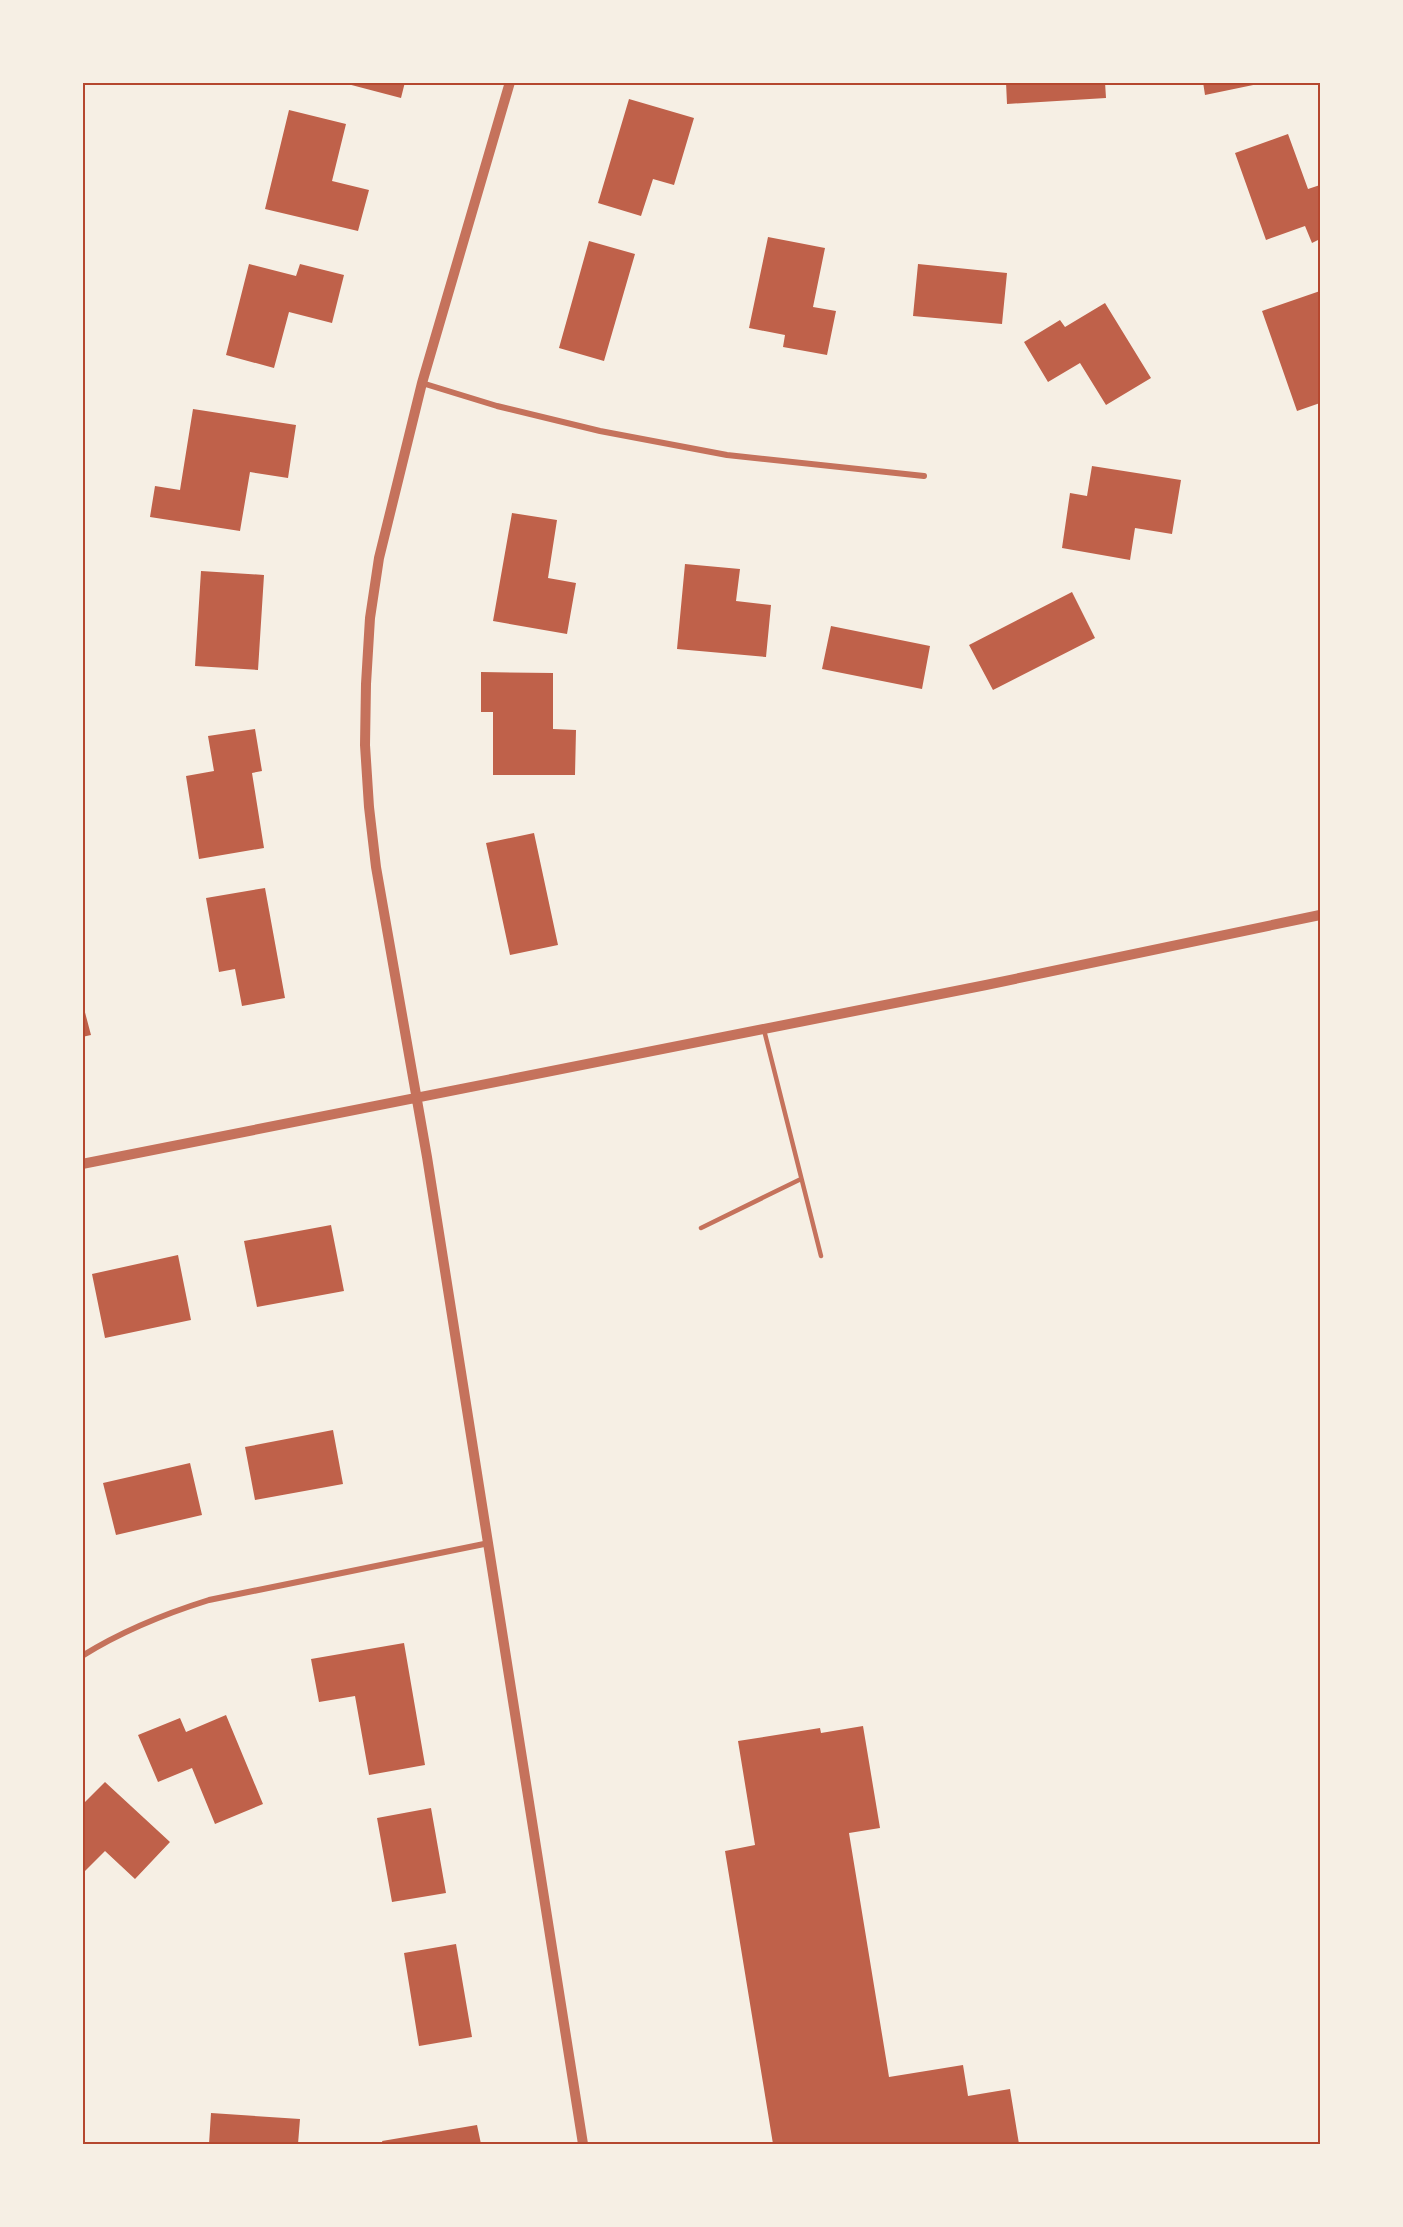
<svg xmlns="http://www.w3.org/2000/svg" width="1403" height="2227" font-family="Ubuntu,sans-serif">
  <rect width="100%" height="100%" fill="#f6efe4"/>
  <!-- building -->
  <path fill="#bf614a" d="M 340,82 L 405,82 L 401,98 Z
    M 1006,82 L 1105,82 L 1106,98 L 1007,104 Z
    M 1203,82 L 1258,82 L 1258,84 L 1205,95 Z
    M 629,99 L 694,118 L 674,185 L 653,179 L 641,216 L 598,203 Z
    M 289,110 L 346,124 L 332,181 L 369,190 L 358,231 L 265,209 Z
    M 1288,134 L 1308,189 L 1320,185 L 1320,239 L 1312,243 L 1305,226 L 1266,240 L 1235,153 Z
    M 768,237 L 825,248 L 813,307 L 836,311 L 827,355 L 783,347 L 785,335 L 749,328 Z
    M 589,241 L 635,254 L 604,361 L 559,348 Z
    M 249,264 L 296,276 L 300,264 L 344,275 L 332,323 L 289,312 L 274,368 L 226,355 Z
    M 918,264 L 1007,273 L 1002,324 L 913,316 Z
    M 1320,291 L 1320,403 L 1297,411 L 1262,311 Z
    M 1105,303 L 1151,378 L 1106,405 L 1080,363 L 1048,382 L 1024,342 L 1060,320 L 1065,327 Z
    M 193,409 L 296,425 L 288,478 L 250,472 L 240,531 L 150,517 L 155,486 L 180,490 Z
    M 1092,466 L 1181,480 L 1172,534 L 1135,528 L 1130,560 L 1062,548 L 1070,493 L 1087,496 Z
    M 512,513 L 557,520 L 548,578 L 576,583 L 567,634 L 493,621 Z
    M 685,564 L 740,569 L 736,601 L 771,605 L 766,657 L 677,649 Z
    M 201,571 L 264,575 L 258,670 L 195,666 Z
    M 1072,592 L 1095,638 L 993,690 L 969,645 Z
    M 831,626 L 930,646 L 922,689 L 822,669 Z
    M 481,672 L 553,673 L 553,729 L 576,730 L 575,775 L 493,775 L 493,712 L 481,712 Z
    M 255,729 L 262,771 L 252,773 L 264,848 L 199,859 L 186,776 L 214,771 L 208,736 Z
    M 534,833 L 558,945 L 510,955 L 486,843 Z
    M 265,888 L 285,998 L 242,1006 L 235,969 L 219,972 L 206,898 Z
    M 82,1001 L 91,1035 L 82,1037 Z
    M 331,1225 L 344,1291 L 257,1307 L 244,1241 Z
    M 178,1255 L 191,1320 L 105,1338 L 92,1274 Z
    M 333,1430 L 343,1484 L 255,1500 L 245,1447 Z
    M 190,1463 L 202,1515 L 116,1535 L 103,1483 Z
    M 404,1643 L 425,1765 L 369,1775 L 355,1696 L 319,1702 L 311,1659 Z
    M 226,1715 L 263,1804 L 215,1824 L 192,1768 L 158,1782 L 138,1735 L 180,1718 L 186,1732 Z
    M 863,1726 L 880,1828 L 849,1833 L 889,2077 L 963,2065 L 968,2096 L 1010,2089 L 1019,2144 L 773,2144 L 725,1851 L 755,1845 L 738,1741 L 820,1728 L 821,1733 Z
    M 105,1782 L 170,1842 L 135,1879 L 105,1851 L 82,1874 L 82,1805 Z
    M 431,1808 L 446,1893 L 392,1902 L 377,1818 Z
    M 456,1944 L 472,2037 L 419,2046 L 404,1953 Z
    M 211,2113 L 300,2119 L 298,2144 L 209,2144 Z
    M 477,2125 L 481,2144 L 383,2144 L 382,2141 Z"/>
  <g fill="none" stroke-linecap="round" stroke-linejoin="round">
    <!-- service -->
    <path stroke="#c5725c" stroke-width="4.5" d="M 764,1030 L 821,1256
      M 701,1228 L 801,1179"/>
    <!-- minor -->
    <path stroke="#c5725c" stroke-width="6" d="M 422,383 L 497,406 L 600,431 L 727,455 L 924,476
      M 82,1656 C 122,1631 164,1614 209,1600 L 489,1543"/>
    <!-- tertiary -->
    <path stroke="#c5725c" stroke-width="10" d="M 510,82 L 422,383 L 379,558 L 370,618 L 366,684 L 365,745 L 369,807 L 376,867 L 427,1157 L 583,2144
      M 82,1164 L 986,985 L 1320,915"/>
  </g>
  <!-- border -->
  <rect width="1403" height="2227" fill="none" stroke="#f6efe4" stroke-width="168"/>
  <rect x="84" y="84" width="1235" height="2059" fill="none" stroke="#b5482f" stroke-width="2"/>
</svg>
